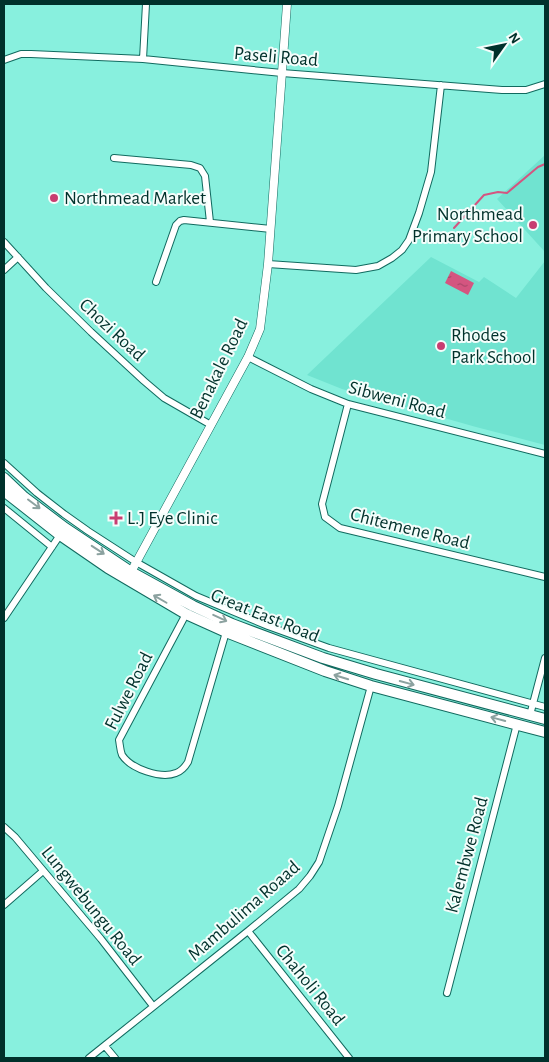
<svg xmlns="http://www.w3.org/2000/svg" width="549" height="1062" font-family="'Alegreya Sans',sans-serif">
  <defs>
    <pattern id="water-ripples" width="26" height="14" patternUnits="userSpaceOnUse" patternTransform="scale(1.25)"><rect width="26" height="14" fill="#d45580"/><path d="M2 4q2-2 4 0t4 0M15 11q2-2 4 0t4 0" fill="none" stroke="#aa4769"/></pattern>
  </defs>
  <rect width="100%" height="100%" fill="#88f0de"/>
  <!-- built -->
  <path fill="#70e3d0" d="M 545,155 L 545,252 L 497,199 Z
    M 431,257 L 479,282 L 484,277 L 516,298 L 545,261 L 545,445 L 476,427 L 342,389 L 307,375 Z"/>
  <!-- water -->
  <path fill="url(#water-ripples)" d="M 451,271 L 474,283 L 468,295 L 445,283 Z"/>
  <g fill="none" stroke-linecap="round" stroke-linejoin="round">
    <!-- stream -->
    <path stroke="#d45580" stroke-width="2" d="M 454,228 L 484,195 L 498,192 L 507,193 L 538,167 L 545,164"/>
    <defs>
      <path id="minor" d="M 143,59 L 146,4
        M 4,60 L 21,54 L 31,54 L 143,59 L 282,73 L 502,90 L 526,90 L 545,84
        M 114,158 L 191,165 L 200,168 L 205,176 L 210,222
        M 4,242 L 46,288 L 91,332 L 144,381 L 164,398 L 211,425
        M 268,264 L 356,270 L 378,266 L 392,258 L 402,250 L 409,240 L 419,213 L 431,172 L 441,85
        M 4,270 L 18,257
        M 156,282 L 176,225 L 180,221 L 184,220 L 271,229
        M 248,357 L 311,389 L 348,404 L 545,454
        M 348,404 L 322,504 L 325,517 L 340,528 L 545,577
        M 4,463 L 37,493 L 64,514 L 88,531 L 136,562 L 196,596 L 268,626 L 329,648 L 545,707
        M 4,508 L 52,547
        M 186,614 L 119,740 C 120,745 120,750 122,755 C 131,769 161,779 176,773 C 182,771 185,767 188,762 L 226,632
        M 4,618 L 62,532
        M 530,715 L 545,658
        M 4,827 L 15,837 L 101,939 L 153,1006
        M 4,905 L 43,871
        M 248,931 L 349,1058
        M 447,993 L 517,724
        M 105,1046 L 115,1058
        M 89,1058 L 248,931 L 299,889 L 310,876 L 319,862 L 338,806 L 371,686"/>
      <path id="tertiary" d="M 131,572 L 248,357 L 260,329 L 268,264 L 287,4"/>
      <path id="primary" d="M 4,478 L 24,497 L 65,528 L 131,572 L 193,606 L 232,624 L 323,658 L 376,674 L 545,719
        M 4,491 L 60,535 L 108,568 L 186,614 L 226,632 L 325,671 L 371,686 L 545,732"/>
    </defs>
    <!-- minor casing -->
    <use href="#minor" stroke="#116a5f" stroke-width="8"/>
    <!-- tertiary casing -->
    <use href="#tertiary" stroke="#116a5f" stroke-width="9"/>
    <!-- primary casing -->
    <use href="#primary" stroke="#116a5f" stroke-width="12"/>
    <!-- minor -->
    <use href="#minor" stroke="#fff" stroke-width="6"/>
    <!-- tertiary -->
    <use href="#tertiary" stroke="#fff" stroke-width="8"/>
    <!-- primary -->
    <use href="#primary" stroke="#fff" stroke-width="10"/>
  </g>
  <!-- one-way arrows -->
  <defs><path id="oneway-shaft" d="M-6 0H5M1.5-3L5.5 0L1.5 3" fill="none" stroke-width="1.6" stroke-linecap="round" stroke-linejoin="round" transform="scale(1.25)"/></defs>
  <g stroke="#8ca2a0">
    <use href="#oneway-shaft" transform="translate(34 504) rotate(37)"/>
    <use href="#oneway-shaft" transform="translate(98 550) rotate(33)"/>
    <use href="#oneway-shaft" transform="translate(160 599) rotate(-150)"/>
    <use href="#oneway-shaft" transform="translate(220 618) rotate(25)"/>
    <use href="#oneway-shaft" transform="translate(341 677) rotate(-163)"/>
    <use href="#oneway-shaft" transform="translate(407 683) rotate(15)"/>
    <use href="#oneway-shaft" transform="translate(498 719) rotate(-165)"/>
  </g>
  <!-- markers -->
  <g fill="#c83d71" stroke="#f4fdfb" stroke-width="2">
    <circle cx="54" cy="198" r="5"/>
    <circle cx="533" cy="225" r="5"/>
    <circle cx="441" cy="346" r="5"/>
    <path d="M113.5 510.5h5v5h5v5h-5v5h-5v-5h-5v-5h5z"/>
  </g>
  <g text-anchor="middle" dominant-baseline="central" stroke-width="4" stroke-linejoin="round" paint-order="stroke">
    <!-- street labels -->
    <g font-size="19" fill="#00312b" stroke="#f4fdfb">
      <text transform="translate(276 57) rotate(5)">Paseli Road</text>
      <text transform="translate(112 330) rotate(43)">Chozi Road</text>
      <text transform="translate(219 369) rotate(-64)">Benakale Road</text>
      <text transform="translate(397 400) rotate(15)">Sibweni Road</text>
      <text transform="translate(410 529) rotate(14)">Chitemene Road</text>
      <text transform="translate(265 616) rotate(22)">Great East Road</text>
      <text transform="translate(129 691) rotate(-63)">Fulwe Road</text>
      <text transform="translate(467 855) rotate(-75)">Kalembwe Road</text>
      <text transform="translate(91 906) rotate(51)">Lungwebungu Road</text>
      <text transform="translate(244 911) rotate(-41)">Mambulima Roaad</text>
      <text transform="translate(310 985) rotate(51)">Chaholi Road</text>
    </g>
    <!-- poi labels -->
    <g font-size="19" fill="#00312b" stroke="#f4fdfb" text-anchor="start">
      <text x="64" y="198">Northmead Market</text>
      <text x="523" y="214" text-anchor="end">Northmead<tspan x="523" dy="22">Primary School</tspan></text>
      <text x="451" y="335">Rhodes<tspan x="451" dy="22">Park School</tspan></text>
      <text x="127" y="518">L.J Eye Clinic</text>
    </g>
  </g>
  <!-- border -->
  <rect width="549" height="1062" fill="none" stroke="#00312b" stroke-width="10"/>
  <!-- north arrow -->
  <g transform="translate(504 45) rotate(57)" stroke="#f4fdfb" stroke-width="4" paint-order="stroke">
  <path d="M0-4L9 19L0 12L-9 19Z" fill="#00312b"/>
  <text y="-8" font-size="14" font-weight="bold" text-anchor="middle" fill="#00312b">N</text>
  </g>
</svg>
